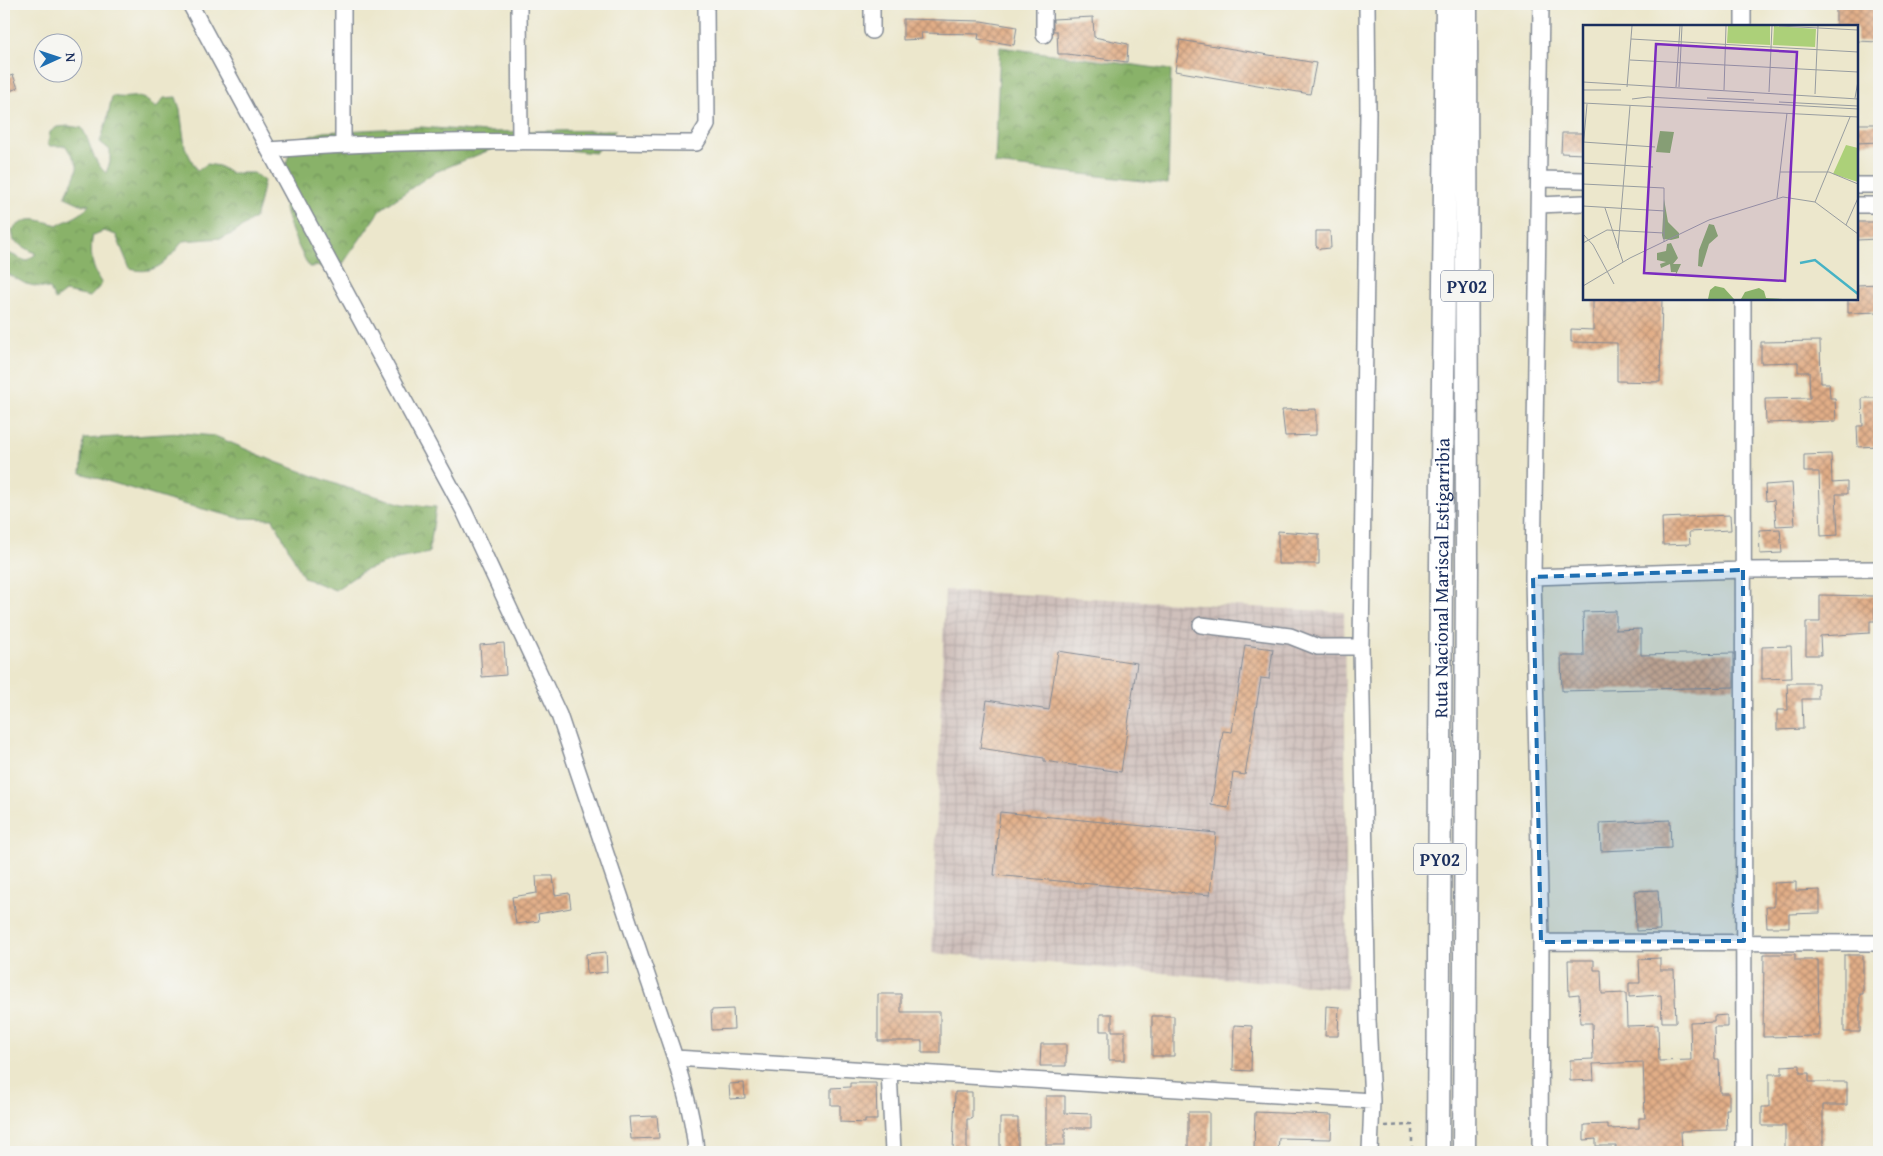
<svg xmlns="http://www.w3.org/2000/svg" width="1883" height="1156" font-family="'Gentium Book Plus',serif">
  <defs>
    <pattern id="industrial-grid" width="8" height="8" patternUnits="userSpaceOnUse" patternTransform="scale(1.25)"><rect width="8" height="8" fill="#cfc0bb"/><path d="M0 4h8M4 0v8" fill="none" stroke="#b1a5a3"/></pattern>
    <pattern id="forest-crowns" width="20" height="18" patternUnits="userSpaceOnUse" patternTransform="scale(1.25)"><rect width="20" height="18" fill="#89b269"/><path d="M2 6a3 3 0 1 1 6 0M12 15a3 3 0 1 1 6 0" fill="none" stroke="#6f915a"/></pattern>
    <pattern id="building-cross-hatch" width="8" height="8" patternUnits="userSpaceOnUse" patternTransform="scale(1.25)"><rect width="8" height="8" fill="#e2ae87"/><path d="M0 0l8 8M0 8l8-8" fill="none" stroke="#b68e72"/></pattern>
  </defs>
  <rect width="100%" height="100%" fill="#f6f6f2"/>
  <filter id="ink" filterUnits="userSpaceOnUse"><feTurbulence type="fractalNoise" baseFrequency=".02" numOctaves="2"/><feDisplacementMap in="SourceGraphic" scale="10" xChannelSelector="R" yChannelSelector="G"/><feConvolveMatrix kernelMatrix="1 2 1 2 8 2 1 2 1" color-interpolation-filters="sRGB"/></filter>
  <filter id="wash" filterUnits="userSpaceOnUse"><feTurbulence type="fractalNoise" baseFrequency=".0096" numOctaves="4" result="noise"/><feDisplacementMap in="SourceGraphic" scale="20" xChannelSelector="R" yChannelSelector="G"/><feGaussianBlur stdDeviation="1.12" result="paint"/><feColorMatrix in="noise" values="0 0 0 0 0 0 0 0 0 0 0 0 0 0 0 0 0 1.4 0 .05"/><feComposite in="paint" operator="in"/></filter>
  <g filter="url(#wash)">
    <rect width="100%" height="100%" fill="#ece7cc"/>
    <!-- industrial -->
    <path fill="url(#industrial-grid)" d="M 945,590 L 1344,612 L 1347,989 L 932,953 Z"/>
    <!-- forest -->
    <path fill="url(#forest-crowns)" stroke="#527064" d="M 1000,47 L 1171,70 L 1168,184 L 995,164 Z
      M 112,96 C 135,101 136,89 156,108 L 164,98 L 176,97 L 180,109 L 185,147 L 197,171 L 207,164 L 219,166 L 230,173 L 254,173 L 264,181 L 259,205 L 255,218 L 234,233 L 222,238 L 183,241 C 168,260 157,276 130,269 L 116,235 L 104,231 L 93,235 C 89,252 92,270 102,284 L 90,297 L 65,292 L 55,300 L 50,289 L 26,284 L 4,272 L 4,251 L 26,261 L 36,254 L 14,241 L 12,230 C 29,214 37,220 58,225 C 69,219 83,216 89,204 L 83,205 L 65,197 C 68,190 79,170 77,165 C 75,159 69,152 66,146 L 50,146 L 48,145 L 50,132 L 57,127 L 69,126 L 82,128 C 91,143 92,161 106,173 L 110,162 L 110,150 L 100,142 L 107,120 Z
      M 421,127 L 486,132 L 616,130 L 595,153 L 530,146 L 497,147 L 433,173 L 380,210 L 342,265 L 309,267 C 293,237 279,208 284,173 C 286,163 290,152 292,142 L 323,132 Z
      M 180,433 L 215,436 L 276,462 L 341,486 L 403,504 L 436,507 L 429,553 L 397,559 L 363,571 L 335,590 L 304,578 L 273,519 L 239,518 L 175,502 L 81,473 L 84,439 Z"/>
    <g id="blocks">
      <!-- building -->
      <path fill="url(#building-cross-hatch)" d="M 1836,4 L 1879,4 L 1879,42 L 1857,41 L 1857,26 L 1836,26 Z
        M 1093,17 L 1094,37 L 1128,44 L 1127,62 L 1067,54 L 1058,54 L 1057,31 L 1053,31 L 1053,19 Z
        M 903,19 L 981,21 L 1017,27 L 1014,45 L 978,39 L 979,34 L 921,33 L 922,39 L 903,40 Z
        M 1180,40 L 1316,63 L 1310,94 L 1175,71 Z
        M 13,75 L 18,88 L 4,93 L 4,78 Z
        M 1857,124 L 1879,124 L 1879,142 L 1857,143 Z
        M 1562,133 L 1584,133 L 1584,154 L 1561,153 Z
        M 1857,222 L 1876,222 L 1877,239 L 1857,240 Z
        M 1316,231 L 1330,231 L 1331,248 L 1320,249 L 1316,246 Z
        M 1879,284 L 1879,312 L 1848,313 L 1848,299 L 1857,299 L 1857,285 Z
        M 1593,299 L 1662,299 L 1660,382 L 1617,381 L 1617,343 L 1571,342 L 1571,329 L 1593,330 Z
        M 1820,341 L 1821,383 L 1829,383 L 1830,398 L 1835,398 L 1836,421 L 1766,423 L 1765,399 L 1810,398 L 1809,372 L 1798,372 L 1798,362 L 1761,363 L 1761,342 Z
        M 1862,398 L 1879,398 L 1879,446 L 1858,447 L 1857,426 L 1863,426 Z
        M 1316,409 L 1316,435 L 1285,436 L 1282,410 Z
        M 1831,454 L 1832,483 L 1847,482 L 1847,494 L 1836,494 L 1838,535 L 1821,536 L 1819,472 L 1804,472 L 1804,455 Z
        M 1792,483 L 1795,525 L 1776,526 L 1774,500 L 1766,501 L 1765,485 Z
        M 1730,515 L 1731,530 L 1689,532 L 1690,544 L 1663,545 L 1662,518 Z
        M 1780,529 L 1782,553 L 1760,554 L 1759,530 Z
        M 1278,531 L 1319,534 L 1319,564 L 1278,564 Z
        M 1820,595 L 1874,596 L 1875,621 L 1870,621 L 1870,633 L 1820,636 L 1821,655 L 1806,655 L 1806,622 L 1820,622 Z
        M 1616,611 L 1616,630 L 1641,629 L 1641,655 L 1734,653 L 1734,687 L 1562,691 L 1561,656 L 1584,656 L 1583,612 Z
        M 504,643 L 506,675 L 482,677 L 480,645 Z
        M 1245,645 L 1273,649 L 1269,679 L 1261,678 L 1245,775 L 1233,773 L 1228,808 L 1211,805 L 1223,731 L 1232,732 Z
        M 1791,646 L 1792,678 L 1762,679 L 1762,647 Z
        M 1058,651 L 1137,663 L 1121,772 L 1044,761 L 1044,758 L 980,748 L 987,700 L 1049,710 Z
        M 1787,683 L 1818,683 L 1818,699 L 1802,699 L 1803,729 L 1777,730 L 1777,710 L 1788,710 Z
        M 1000,812 L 1216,833 L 1210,895 L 994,875 Z
        M 1670,820 L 1671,848 L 1601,851 L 1600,823 Z
        M 536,876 L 553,876 L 555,895 L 569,893 L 571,908 L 538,914 L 539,921 L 516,924 L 512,897 L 537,893 Z
        M 1796,882 L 1796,891 L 1820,890 L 1820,913 L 1789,914 L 1789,927 L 1767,927 L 1766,907 L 1774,907 L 1774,883 Z
        M 1658,890 L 1660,930 L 1636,931 L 1635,891 Z
        M 606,952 L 607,972 L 587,974 L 586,954 Z
        M 1764,954 L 1795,954 L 1795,960 L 1818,960 L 1819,1036 L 1763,1037 Z
        M 1844,955 L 1863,955 L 1863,994 L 1860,994 L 1860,1032 L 1844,1032 Z
        M 1660,958 L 1660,970 L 1674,970 L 1676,1022 L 1662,1022 L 1661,995 L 1629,997 L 1629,983 L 1640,983 L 1639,959 Z
        M 1568,960 L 1594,960 L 1594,970 L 1601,970 L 1602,994 L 1626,993 L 1627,1026 L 1658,1025 L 1659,1061 L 1691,1060 L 1690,1022 L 1714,1021 L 1714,1016 L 1727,1015 L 1727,1027 L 1714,1027 L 1715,1059 L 1719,1059 L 1720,1093 L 1729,1093 L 1729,1109 L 1726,1109 L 1727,1130 L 1681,1131 L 1682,1152 L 1616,1152 L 1616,1146 L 1596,1146 L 1596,1139 L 1584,1140 L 1584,1125 L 1608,1124 L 1608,1129 L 1639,1128 L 1639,1118 L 1645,1118 L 1643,1062 L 1593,1064 L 1594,1080 L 1570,1081 L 1570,1060 L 1593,1059 L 1592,1023 L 1580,1023 L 1579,994 L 1569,995 Z
        M 878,994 L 901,994 L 901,1012 L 940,1012 L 940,1053 L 922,1053 L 922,1041 L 878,1041 Z
        M 1326,1006 L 1339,1007 L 1338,1036 L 1325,1036 Z
        M 733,1009 L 734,1029 L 712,1030 L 711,1010 Z
        M 1100,1014 L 1112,1014 L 1112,1031 L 1125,1031 L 1125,1060 L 1109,1060 L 1109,1031 L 1100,1031 Z
        M 1152,1016 L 1174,1016 L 1174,1056 L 1152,1056 Z
        M 1234,1025 L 1252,1026 L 1251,1071 L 1233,1070 Z
        M 1041,1044 L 1066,1044 L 1066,1066 L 1040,1066 Z
        M 1800,1065 L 1800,1073 L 1809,1073 L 1809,1082 L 1847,1082 L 1847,1105 L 1823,1105 L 1823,1152 L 1785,1152 L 1785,1126 L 1762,1126 L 1762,1107 L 1769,1107 L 1769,1074 L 1782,1074 L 1782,1066 Z
        M 744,1083 L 745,1098 L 730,1099 L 729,1084 Z
        M 850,1083 L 876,1083 L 877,1120 L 865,1120 L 865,1123 L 840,1122 L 840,1105 L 831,1105 L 831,1088 L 850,1087 Z
        M 955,1092 L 972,1092 L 972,1119 L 967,1119 L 967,1152 L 953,1152 Z
        M 1046,1096 L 1065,1096 L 1065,1113 L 1091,1114 L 1091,1128 L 1065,1128 L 1065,1145 L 1046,1145 Z
        M 1188,1112 L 1209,1112 L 1209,1152 L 1188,1152 Z
        M 1255,1112 L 1332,1115 L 1331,1139 L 1279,1138 L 1278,1152 L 1254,1151 Z
        M 657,1116 L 659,1138 L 631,1139 L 629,1117 Z
        M 1000,1118 L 1018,1118 L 1018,1151 L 1000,1150 Z"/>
    </g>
  </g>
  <g filter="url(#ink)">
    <use href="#blocks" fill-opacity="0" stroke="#848b95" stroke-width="1"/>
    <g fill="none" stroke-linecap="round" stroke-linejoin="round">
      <defs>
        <path id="minor" d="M 190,4 L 464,511 L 559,715 L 675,1058 C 684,1089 694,1120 696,1152
          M 343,4 L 343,143
          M 519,4 L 520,142
          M 872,4 L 872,31
          M 1367,4 L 1368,113 L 1361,647 L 1368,1020 L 1372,1101 L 1370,1152
          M 1743,4 L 1743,26
          M 1044,35 L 1044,4
          M 269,150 C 411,138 553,142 696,143 L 707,125 L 706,4
          M 1539,179 L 1584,180
          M 1857,185 L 1879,185
          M 1539,205 L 1584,203
          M 1857,205 L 1879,205
          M 1743,299 L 1744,1152
          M 1533,577 L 1743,570 L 1879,569
          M 1201,625 L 1290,636 L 1318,647 L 1361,647
          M 1541,942 L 1879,943
          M 675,1058 L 1372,1101
          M 889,1071 L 893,1152
          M 1540,1152 L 1541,942 L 1533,577 L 1541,4"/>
        <g id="highway">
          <path id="s1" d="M 1438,1152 L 1441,565 L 1447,4"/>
          <path d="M 1464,1152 L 1467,568 L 1466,4"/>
        </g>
      </defs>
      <!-- minor casing -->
      <use href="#minor" stroke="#848b95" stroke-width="18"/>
      <!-- highway casing -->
      <use href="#highway" stroke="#848b95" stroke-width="25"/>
      <!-- path -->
      <path stroke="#848b95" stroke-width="2.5" stroke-dasharray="4 4" stroke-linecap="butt" d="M 1385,1126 L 1412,1125 L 1412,1152"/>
      <!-- minor -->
      <use href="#minor" stroke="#fff" stroke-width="15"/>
      <!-- highway -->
      <use href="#highway" stroke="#fff" stroke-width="22"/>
    </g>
  </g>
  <!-- marked area -->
  <path fill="#1f6fb2" fill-opacity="0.2" stroke="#1f6fb2" stroke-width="4" stroke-dasharray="10 6" stroke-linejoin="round" d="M 1743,570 L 1744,941 L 1541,942 L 1533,577 Z"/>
  <g text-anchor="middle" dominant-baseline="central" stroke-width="5" stroke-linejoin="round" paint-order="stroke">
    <!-- shield labels -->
    <g fill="#f6f6f2" stroke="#5d6b8a" stroke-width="1">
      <rect x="1441" y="270.5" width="52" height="31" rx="4"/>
      <rect x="1414" y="843.5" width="52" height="31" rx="4"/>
    </g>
    <g font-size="18" font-weight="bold" fill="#1b2f5e">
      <text x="1467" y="286">PY02</text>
      <text x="1440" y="859">PY02</text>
    </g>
    <!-- street labels -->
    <g font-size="19" fill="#1b2f5e" stroke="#f6f6f2">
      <text stroke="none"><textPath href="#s1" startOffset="574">Ruta Nacional Mariscal Estigarribia</textPath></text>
    </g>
  </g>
  <!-- overview -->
  <g transform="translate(1583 25)">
    <rect width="275" height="275" fill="#ece7cc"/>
    <path d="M 77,106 L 91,107 L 87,128 L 73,127 ZM 81,174 L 85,197 L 96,208 L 96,213 L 88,215 L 80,214 L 79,210 ZM 126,199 L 131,200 L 135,211 L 126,219 L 119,242 L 115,241 L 116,225 ZM 88,218 L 95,233 L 90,239 L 98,239 L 92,252 L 93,247 L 88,247 L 87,239 L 78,243 L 77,239 L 83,237 L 74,235 L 74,228 L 83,226 L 84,219 ZM 132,261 L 141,263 L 151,274 L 125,274 L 127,265 ZM 176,263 L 181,266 L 183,273 L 200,274 L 158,274 L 162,267 Z" fill="#89b269"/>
    <path d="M 145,1 L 187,1 L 187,20 L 144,18 ZM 191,1 L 233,4 L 232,22 L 190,20 ZM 263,120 L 275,123 L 275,157 L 250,149 Z" fill="#acd079"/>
    <path fill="none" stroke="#47b3c5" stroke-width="2.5" d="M 217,238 L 232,235 L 275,269"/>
    <path fill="none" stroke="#989da0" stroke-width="1" d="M 196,1 L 275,5M 48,14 L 275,27M 47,35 L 275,47M 0,57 L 275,74M 44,62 L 49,1M 93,62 L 97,1M 96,62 L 99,1M 0,65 L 38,65M 141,65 L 143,1M 186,67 L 189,1M 232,69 L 235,1M 124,73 L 171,75M 272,73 L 275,56M 49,74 L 65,72 L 275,84M 196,77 L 275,81M 0,78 L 275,92M 0,117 L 72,122M 0,124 L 4,79M 0,138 L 70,142M 197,147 L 246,147 L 275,159M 0,159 L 81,163 L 81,217M 194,173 L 204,88M 232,177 L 267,92M 0,181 L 82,186M 22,183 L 40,237M 263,200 L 275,173M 0,209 L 10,220 L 31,259M 0,218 L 24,205 L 81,208M 35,223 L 47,81M 0,261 L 47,233 L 126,195 L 200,172 L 232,177 L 275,209"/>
    <path fill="#7b2cbf" fill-opacity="0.15" stroke="#7b2cbf" stroke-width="2.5" d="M 73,19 L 214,27 L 202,256 L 61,248 Z"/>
    <rect width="275" height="275" fill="none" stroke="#1b2f5e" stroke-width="2.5"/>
  </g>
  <!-- margin -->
  <rect width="1883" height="1156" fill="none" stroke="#f6f6f2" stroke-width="20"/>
  <!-- north arrow -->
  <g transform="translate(58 58) rotate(87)"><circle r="24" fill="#f6f6f2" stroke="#9ea6b7"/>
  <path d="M0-4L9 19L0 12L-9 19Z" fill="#1f6fb2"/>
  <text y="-8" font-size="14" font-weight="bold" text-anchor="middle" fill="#1b2f5e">N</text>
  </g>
</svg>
